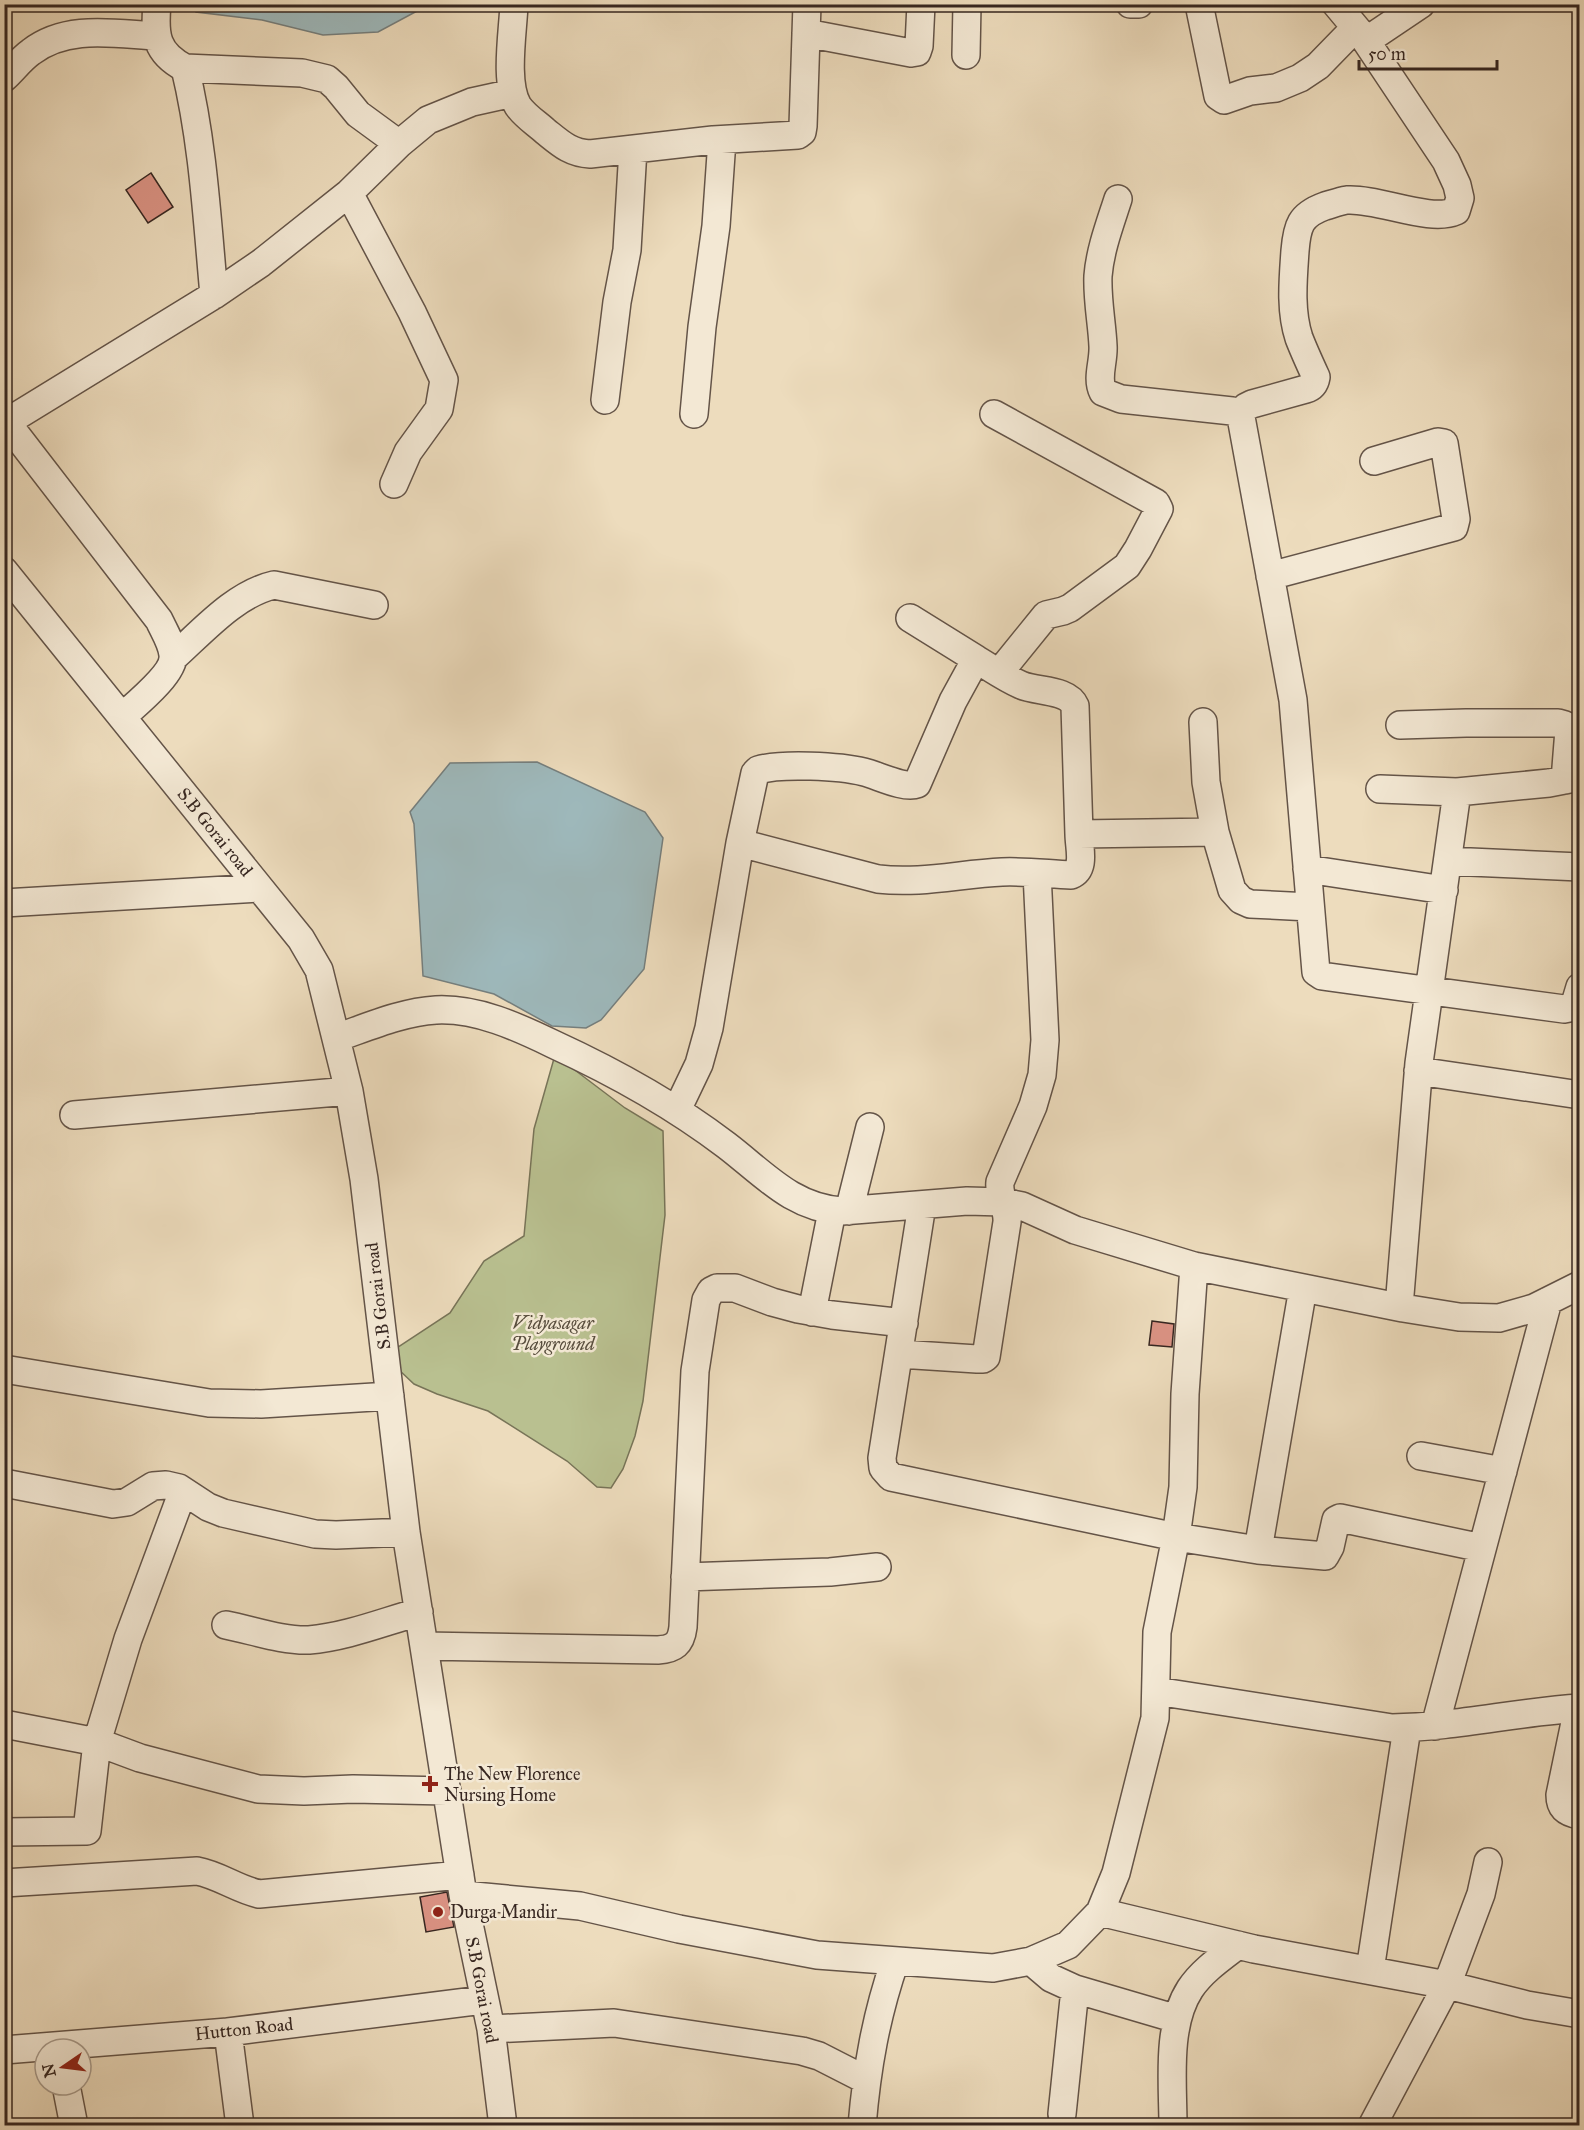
<svg xmlns="http://www.w3.org/2000/svg" width="1584" height="2130" font-family="'IM FELL Great Primer',serif">
  <rect width="100%" height="100%" fill="#eddcbd"/>
  <filter id="stains"><feTurbulence type="fractalNoise" baseFrequency=".00333" numOctaves="4"/><feColorMatrix values="0 0 0 0 .2 0 0 0 0 .09 0 0 0 0 .02 0 0 0 .5 -.17"/></filter>
  <radialGradient id="worn" r=".72"><stop offset=".6" stop-color="#630" stop-opacity="0"/><stop offset="1" stop-color="#630" stop-opacity=".3"/></radialGradient>
  <!-- green -->
  <path fill="#b9c090" stroke="#787458" stroke-width="1.5" d="M 555,1055 L 625,1108 L 663,1131 L 665,1215 L 643,1401 L 635,1436 L 623,1469 L 611,1488 L 597,1487 L 567,1461 L 488,1411 L 437,1394 L 414,1384 L 398,1369 L 395,1349 L 450,1313 L 484,1261 L 524,1236 L 534,1129 Z"/>
  <!-- water -->
  <path fill="#9eb9bc" stroke="#757f7e" stroke-width="1.5" d="M 197,5 L 419,4 L 419,10 L 378,32 L 323,35 L 262,20 L 196,12 Z
    M 537,762 L 645,812 L 663,838 L 644,969 L 601,1020 L 586,1028 L 552,1026 L 494,994 L 423,976 L 414,824 L 410,812 L 450,763 Z"/>
  <!-- building -->
  <path fill="#da9283" stroke="#372721" stroke-width="1.5" d="M 151,173 L 173,207 L 148,223 L 126,190 Z
    M 1152,1321 L 1174,1324 L 1172,1347 L 1149,1345 Z
    M 447,1892 L 454,1927 L 426,1932 L 420,1897 Z"/>
  <g fill="none" stroke-linecap="round" stroke-linejoin="round">
    <defs>
      <path id="minor" d="M 157,4 C 154,35 156,53 185,68 L 302,73 L 327,79 L 336,87 L 358,114 L 399,144
        M 514,4 C 513,32 504,83 518,106 C 525,116 536,123 545,131 C 560,143 570,153 590,154 L 713,140 L 798,135 L 802,132 L 803,126 L 807,4
        M 1130,4 L 1139,4
        M 1199,4 L 1218,96 L 1224,100 L 1250,91 L 1276,88 L 1300,78 L 1318,66 L 1355,28
        M 1336,4 L 1366,40
        M 806,33 L 911,53 L 917,52 L 919,46 L 921,4
        M 966,55 L 967,4
        M 185,68 C 203,142 207,219 214,295
        M 4,78 C 13,70 21,59 31,52 C 67,24 115,34 157,36
        M 349,193 L 412,312 L 444,380 L 439,409 L 408,452 L 394,484
        M 1118,199 C 1110,224 1100,250 1098,276 C 1097,300 1102,323 1103,346 C 1104,362 1096,378 1103,392 L 1121,399 L 1232,411 L 1239,414 L 1241,417 L 1293,700 L 1316,972 L 1322,976 L 1329,977 L 1564,1009 L 1574,1007 L 1580,987
        M 605,400 L 617,302 L 627,250 L 633,149
        M 694,414 L 702,327 L 716,226 L 722,140
        M 994,414 L 1156,503 L 1159,509 L 1138,549 L 1127,566 L 1070,608 L 1063,611 L 1046,615 L 999,673
        M 1239,414 L 1246,407 L 1252,404 L 1306,389 C 1313,387 1315,383 1316,377 C 1310,364 1304,351 1299,338 C 1290,311 1293,280 1295,251 C 1297,226 1300,215 1325,206 C 1332,204 1340,201 1347,200 C 1378,198 1430,223 1456,211 L 1460,198 L 1457,185 L 1446,161 L 1366,41 L 1421,4
        M 4,419 L 159,620 C 164,631 172,643 173,655 C 175,673 135,705 122,717
        M 7,422 L 214,295 L 261,263 L 349,193 L 399,144 L 428,120 L 472,102 L 513,93
        M 4,571 L 301,939 L 319,970 L 349,1091 L 364,1179 L 406,1532 L 463,1895 L 491,2029 L 503,2126
        M 1270,576 L 1454,527 L 1456,519 L 1444,443 L 1438,442 L 1374,461
        M 910,618 L 976,659
        M 174,657 C 203,631 235,594 274,585 L 374,605
        M 1203,722 L 1206,782 L 1215,832 L 1232,890 L 1241,900 L 1250,904 L 1310,907
        M 1400,725 L 1466,723 L 1558,723 L 1565,725 L 1569,730 L 1565,780
        M 1380,789 L 1457,792
        M 740,843 L 755,773 L 758,770 C 781,763 840,766 864,772 C 877,775 904,789 917,784 L 953,701 L 976,659 C 991,668 1005,678 1021,685 C 1037,692 1068,689 1075,706 L 1079,834
        M 1448,861 L 1580,867
        M 1307,869 L 1444,890
        M 4,903 L 259,888
        M 336,1038 C 368,1027 402,1012 436,1010 C 477,1008 518,1027 553,1044 C 614,1072 672,1104 726,1145 C 763,1173 792,1208 842,1211 L 967,1201 L 1003,1202 L 1022,1206 L 1075,1230 L 1194,1266
        M 1418,1071 L 1580,1095
        M 677,1110 L 699,1064 L 709,1028 L 740,843 L 878,879 C 920,884 960,874 1002,872 C 1025,871 1048,874 1071,875 C 1086,869 1079,848 1079,834 L 1215,832
        M 74,1115 L 349,1091
        M 922,1205 L 882,1458 L 883,1468 L 891,1477 L 1176,1537 L 1258,1550 L 1325,1556 L 1330,1547 L 1336,1520 L 1340,1518 L 1482,1548
        M 849,1211 L 870,1127
        M 1399,1307 L 1419,1063 L 1457,792 L 1549,783 L 1580,777
        M 812,1312 L 832,1211
        M 899,1354 L 977,1359 L 983,1359 L 986,1357 L 1007,1222 C 1008,1207 998,1197 1000,1182 L 1033,1106 L 1042,1075 L 1045,1040 L 1037,873
        M 4,1369 L 209,1403 L 261,1404 L 390,1396
        M 1421,1456 L 1503,1471
        M 4,1483 L 113,1504 L 127,1502 L 153,1486 L 166,1485 L 179,1488 L 208,1507 L 223,1513 L 315,1534 L 336,1535 L 406,1532
        M 1258,1550 L 1303,1288
        M 685,1577 L 830,1572 L 877,1567
        M 226,1625 C 252,1630 282,1641 309,1640 C 346,1637 383,1622 419,1612
        M 424,1646 L 658,1650 C 674,1649 681,1644 683,1627 L 695,1371 L 706,1300 L 711,1291 L 717,1288 L 735,1288 L 772,1302 L 798,1309 L 832,1315 L 904,1323
        M 1156,1691 L 1392,1728 C 1455,1727 1516,1712 1580,1708
        M 1578,1708 L 1560,1795 C 1560,1808 1567,1813 1580,1815
        M 4,1724 L 97,1742 L 128,1639 L 183,1491
        M 1435,1726 L 1548,1301
        M 4,1832 L 87,1831 L 97,1742 L 140,1758 L 258,1789 L 304,1791 L 353,1789 L 447,1791
        M 4,1883 L 197,1871 C 219,1875 237,1889 259,1894 L 460,1875
        M 463,1895 L 580,1906 L 679,1929 L 817,1955 L 993,1968 L 1031,1961 L 1068,1945 L 1100,1912 L 1116,1873 L 1155,1718 L 1157,1632 L 1176,1537 L 1183,1487 L 1185,1394 L 1194,1266 L 1403,1308 L 1459,1317 L 1499,1318 L 1534,1308 L 1580,1285
        M 1100,1912 L 1254,1949 L 1447,1985 L 1527,2005 L 1580,2014
        M 1031,1961 L 1051,1978 L 1075,1989 L 1177,2019
        M 1370,1970 L 1407,1728
        M 491,2029 L 614,2023 L 802,2051 L 819,2056 L 866,2080
        M 228,2032 L 240,2126
        M 4,2050 L 228,2032 L 483,2000
        M 66,2085 L 74,2126
        M 1062,2114 L 1075,1989
        M 862,2126 C 867,2067 876,2016 895,1961
        M 1173,2126 C 1173,2083 1166,2026 1190,1989 C 1202,1971 1221,1958 1238,1945
        M 1372,2126 L 1447,1985 L 1481,1894 L 1488,1862"/>
    </defs>
    <!-- minor casing -->
    <use href="#minor" stroke="#645448" stroke-width="30"/>
    <!-- minor -->
    <use href="#minor" stroke="#f3e8d4" stroke-width="27"/>
  </g>
  <!-- markers -->
  <g fill="#8f2418" stroke="#f3e8d4" stroke-width="2">
    <path d="M427 1775h6v6h6v6h-6v6h-6v-6h-6v-6h6z"/>
    <circle cx="438" cy="1912" r="6"/>
  </g>
  <g text-anchor="middle" dominant-baseline="central" stroke-width="5" stroke-linejoin="round" paint-order="stroke">
    <!-- street labels -->
    <g font-size="18" fill="#372721" stroke="#f3e8d4">
      <text transform="translate(215 832) rotate(51)">S.B Gorai road</text>
      <text transform="translate(378 1296) rotate(-97)">S.B Gorai road</text>
      <text transform="translate(482 1990) rotate(79)">S.B Gorai road</text>
      <text transform="translate(244 2029) rotate(-6)">Hutton Road</text>
    </g>
    <!-- park labels -->
    <g font-size="18" font-style="italic" fill="#584d3d" stroke="#f3e8d4">
      <text x="553" y="1323">Vidyasagar<tspan x="553" dy="21">Playground</tspan></text>
    </g>
    <!-- poi labels -->
    <g font-size="18" fill="#372721" stroke="#f3e8d4" text-anchor="start">
      <text x="444" y="1774">The New Florence<tspan x="444" dy="21">Nursing Home</tspan></text>
      <text x="450" y="1912">Durga Mandir</text>
    </g>
  </g>
  <!-- margin -->
  <rect width="1584" height="2130" fill="none" stroke="#eddcbd" stroke-width="24"/>
  <rect x="6" y="6" width="1572" height="2118" fill="none" stroke="#372721" stroke-width="3"/>
  <rect x="12" y="12" width="1560" height="2106" fill="none" stroke="#372721" stroke-width="1.5"/>
  <!-- north arrow -->
  <g transform="translate(63 2067) rotate(256)"><circle r="28" fill="#f3e8d4" stroke="#a89b8c" stroke-width="1.5"/>
  <path d="M0-4.5L10 22L0 15L-10 22Z" fill="#8f2418"/>
  <text y="-9" font-size="16" font-weight="bold" text-anchor="middle" fill="#372721">N</text>
  </g>
  <!-- scale -->
  <path d="M1359 60v9h138v-9" fill="none" stroke="#372721" stroke-width="3"/>
  <text x="1368" y="60" font-size="18" fill="#372721" stroke="#f3e8d4" stroke-width="4.5" paint-order="stroke">50 m</text>
  <rect width="100%" height="100%" filter="url(#stains)"/>
  <rect width="100%" height="100%" fill="url(#worn)"/>
</svg>
